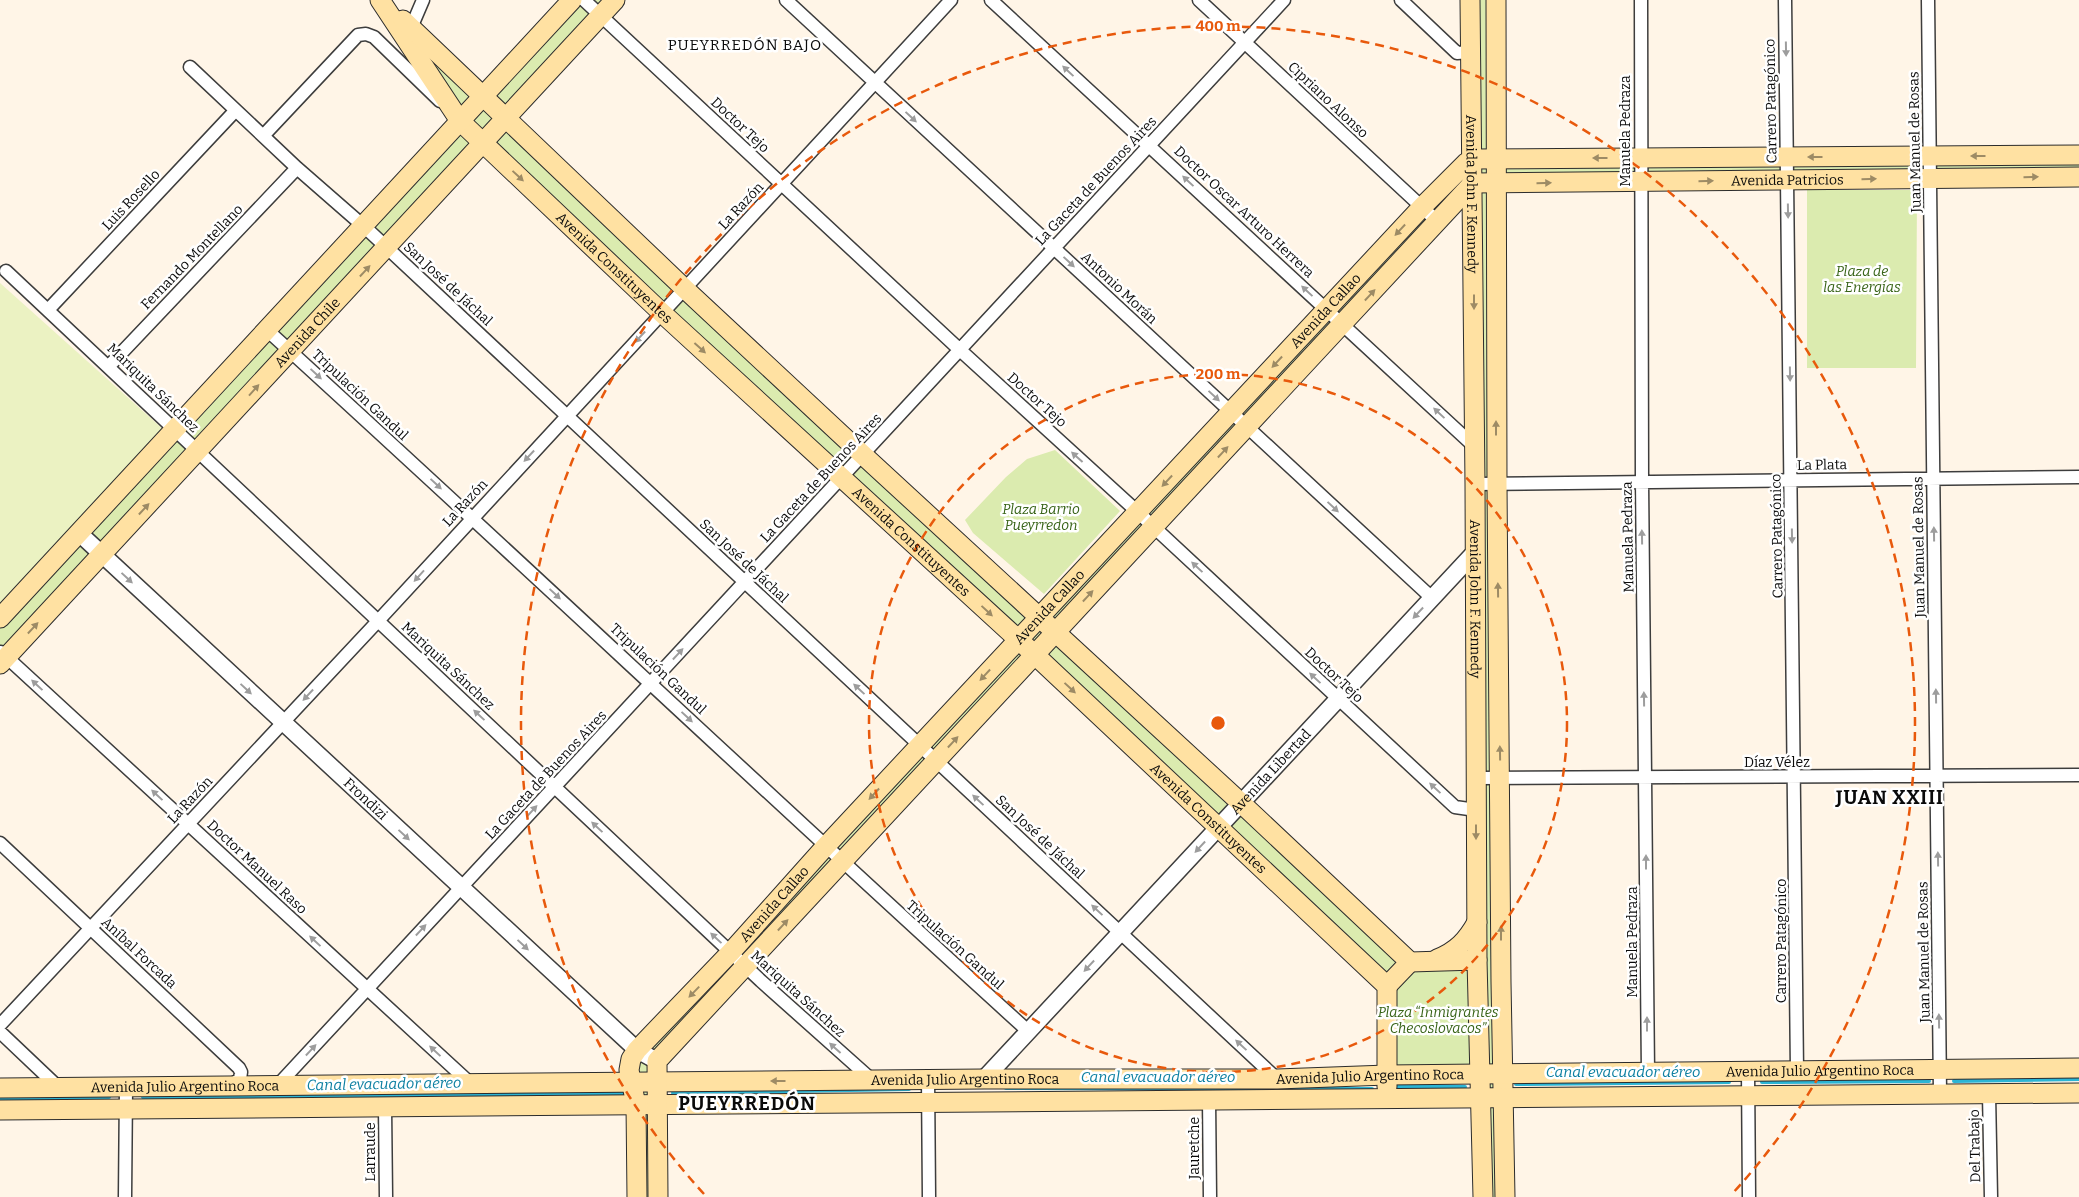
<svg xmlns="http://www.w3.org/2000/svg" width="2079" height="1197" font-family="Bitter,serif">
  <rect width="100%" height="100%" fill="#fff5e7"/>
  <!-- green -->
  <path fill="#dbebaf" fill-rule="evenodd" d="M 572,0 L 615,0 L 506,118 L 1039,617 L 1466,163 L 1470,0 L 1496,0 L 1495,159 L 2079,155 L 2079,177 L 1495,184 L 1505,1197 L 1483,1197 L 1481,1075 L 1387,1075 L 1387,986 L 1034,654 L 657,1061 L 658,1197 L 637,1197 L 629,1070 L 1018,640 L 483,143 L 0,664 L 0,618 L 460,121 L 409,42 L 484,97 ZM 1472,184 L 1477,960 L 1410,962 L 1055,632 Z
    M 1807,190 L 1917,190 L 1916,368 L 1807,368 Z
    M 1055,450 L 1120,511 L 1044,594 L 973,533 L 965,520 L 1006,477 L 1027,459 Z"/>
  <!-- pitch -->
  <path fill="#ebf2c2" d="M 0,283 L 164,430 L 0,607 Z"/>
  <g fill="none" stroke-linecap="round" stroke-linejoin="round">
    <!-- stream -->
    <path stroke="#2bb5d5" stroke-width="4" d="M 1954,1081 L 2079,1079
      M 1762,1082 L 1929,1081
      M 1516,1084 L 1729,1082
      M 1396,1086 L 1465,1087
      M 1006,1088 L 1372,1089
      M 673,1093 L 909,1089
      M 143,1097 L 625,1093
      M 0,1099 L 109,1097"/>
    <defs>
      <path id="minor" d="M 584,0 L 960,350 L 1142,516 L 1455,807 L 1476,810
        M 786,0 L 1432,598
        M 991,0 L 1475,447
        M 1199,0 L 1438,222
        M 1401,0 L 1457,53 L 1471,52
        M 1641,0 L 1642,482 L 1648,1073
        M 1785,0 L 1797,1072
        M 1928,0 L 1940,1093
        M 408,31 L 411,28 L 423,0
        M 190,67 L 297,168 L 368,230 L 1277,1079
        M 263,136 L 358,35 L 366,34 L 374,37 L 440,101
        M 6,271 L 761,981 L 872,1080
        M 48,310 L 235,111
        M 267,330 C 522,562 773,800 1028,1031
        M 109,366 L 297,168
        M 1475,484 L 2079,477
        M 1,652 L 471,1084
        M 1476,778 L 2079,775
        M 0,843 L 239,1068 L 241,1072 L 240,1079 L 230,1086
        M 0,1025 L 378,621 L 951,0
        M 0,1032 L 58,1087
        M 1748,1072 L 1749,1197
        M 928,1079 L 929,1197
        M 278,1085 L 1284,0
        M 1989,1094 L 1991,1197
        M 1209,1099 L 1210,1197
        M 385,1107 L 386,1197
        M 125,1197 L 126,1087"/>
      <g id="tertiary">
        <path id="s1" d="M 79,533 L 637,1050 L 657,1061"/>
        <path id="s2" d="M 984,1079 L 1475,552"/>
      </g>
      <g id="secondary">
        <path id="s3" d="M 380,0 L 460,121 L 662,313 L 1034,654 L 1387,986 L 1387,1087"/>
        <path id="s4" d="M 1470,0 L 1475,484 L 1477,960 L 1483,1197"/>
        <path d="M 1496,0 L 1497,484 L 1501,982 L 1505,1197"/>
        <path d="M 403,20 L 685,289 L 863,455 L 1241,803 L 1410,962 L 1477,960"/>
        <path d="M 0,618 L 572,0"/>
        <path id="s5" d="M 0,664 L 615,0"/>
        <path d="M 1437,959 C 1457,951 1467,940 1477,922"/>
        <path d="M 1387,986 L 1410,962"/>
        <path id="s6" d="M 0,1088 L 984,1079 L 1277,1079 L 1387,1075 L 2079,1068"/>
        <path d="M 0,1110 L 2079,1093"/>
        <path id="s7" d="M 637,1197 L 636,1105 L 629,1070 L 631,1059 L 637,1050 L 731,952 L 825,847 L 1422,207 L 1466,163 L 1472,159 L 2079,155"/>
        <path id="s8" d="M 658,1197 L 657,1061 L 1473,183 L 2079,177"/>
      </g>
    </defs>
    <!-- minor casing -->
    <use href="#minor" stroke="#3d3d3d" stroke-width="15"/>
    <!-- tertiary casing -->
    <use href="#tertiary" stroke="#3d3d3d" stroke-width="19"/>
    <!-- secondary casing -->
    <use href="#secondary" stroke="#2c2c2c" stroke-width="21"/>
    <!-- minor -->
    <use href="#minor" stroke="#fff" stroke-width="12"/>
    <!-- tertiary -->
    <use href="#tertiary" stroke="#fff" stroke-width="16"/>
    <!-- secondary -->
    <use href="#secondary" stroke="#ffe1a2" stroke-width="19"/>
  </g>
  <!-- one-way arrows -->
  <defs><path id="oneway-solid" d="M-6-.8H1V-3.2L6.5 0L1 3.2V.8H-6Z" transform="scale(1.25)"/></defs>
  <g fill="#9d9d9d">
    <use href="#oneway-solid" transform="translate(1786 49) rotate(89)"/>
    <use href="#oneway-solid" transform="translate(1068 71) rotate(-137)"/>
    <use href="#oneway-solid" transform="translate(911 117) rotate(43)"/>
    <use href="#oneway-solid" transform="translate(1188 181) rotate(-137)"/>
    <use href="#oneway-solid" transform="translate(1788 211) rotate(89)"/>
    <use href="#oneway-solid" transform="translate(1069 262) rotate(43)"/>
    <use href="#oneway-solid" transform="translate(1307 291) rotate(-137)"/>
    <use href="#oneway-solid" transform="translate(640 337) rotate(133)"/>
    <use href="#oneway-solid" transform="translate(316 374) rotate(43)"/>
    <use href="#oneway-solid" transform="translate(1790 374) rotate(89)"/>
    <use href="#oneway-solid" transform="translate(1214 396) rotate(43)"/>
    <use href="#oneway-solid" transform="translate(1439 413) rotate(-137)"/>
    <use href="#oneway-solid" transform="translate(529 456) rotate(133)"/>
    <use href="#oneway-solid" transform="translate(1077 457) rotate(-138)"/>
    <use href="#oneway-solid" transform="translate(436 484) rotate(43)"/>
    <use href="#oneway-solid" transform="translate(1333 507) rotate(43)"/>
    <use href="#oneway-solid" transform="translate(1934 534) rotate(-91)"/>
    <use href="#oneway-solid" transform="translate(1792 536) rotate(89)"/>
    <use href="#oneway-solid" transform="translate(1642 537) rotate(-91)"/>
    <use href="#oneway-solid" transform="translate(1197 567) rotate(-137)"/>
    <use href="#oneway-solid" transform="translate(419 576) rotate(132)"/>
    <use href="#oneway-solid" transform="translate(127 578) rotate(43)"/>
    <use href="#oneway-solid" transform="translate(555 594) rotate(43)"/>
    <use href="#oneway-solid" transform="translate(1418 613) rotate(133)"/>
    <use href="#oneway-solid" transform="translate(678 654) rotate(-47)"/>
    <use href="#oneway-solid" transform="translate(1315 678) rotate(-137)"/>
    <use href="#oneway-solid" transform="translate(37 685) rotate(-137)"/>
    <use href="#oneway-solid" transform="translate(246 689) rotate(43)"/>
    <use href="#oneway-solid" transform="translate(859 689) rotate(-137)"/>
    <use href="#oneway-solid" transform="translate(308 695) rotate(133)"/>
    <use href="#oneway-solid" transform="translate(1936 696) rotate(-91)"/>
    <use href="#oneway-solid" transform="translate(1644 699) rotate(-91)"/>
    <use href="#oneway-solid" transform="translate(479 715) rotate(-137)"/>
    <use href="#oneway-solid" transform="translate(687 717) rotate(43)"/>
    <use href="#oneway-solid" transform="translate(1435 788) rotate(-137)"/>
    <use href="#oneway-solid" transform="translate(157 795) rotate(-137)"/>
    <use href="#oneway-solid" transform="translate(978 800) rotate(-137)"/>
    <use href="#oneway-solid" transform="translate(532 811) rotate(-47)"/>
    <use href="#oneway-solid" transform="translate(597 827) rotate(-137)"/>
    <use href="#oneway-solid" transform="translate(404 835) rotate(43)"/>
    <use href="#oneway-solid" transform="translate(1200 847) rotate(133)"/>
    <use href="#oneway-solid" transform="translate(1938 859) rotate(-91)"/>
    <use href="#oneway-solid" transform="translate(1646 862) rotate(-90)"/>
    <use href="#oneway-solid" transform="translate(1097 910) rotate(-137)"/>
    <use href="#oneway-solid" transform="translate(421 930) rotate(-47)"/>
    <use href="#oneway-solid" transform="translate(716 938) rotate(-137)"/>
    <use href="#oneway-solid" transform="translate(315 941) rotate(-137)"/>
    <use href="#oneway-solid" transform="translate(523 945) rotate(43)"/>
    <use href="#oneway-solid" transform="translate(1089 966) rotate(133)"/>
    <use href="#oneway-solid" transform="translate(1939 1021) rotate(-91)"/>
    <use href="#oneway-solid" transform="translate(1647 1024) rotate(-90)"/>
    <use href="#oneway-solid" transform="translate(1241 1045) rotate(-137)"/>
    <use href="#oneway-solid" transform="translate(835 1048) rotate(-138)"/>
    <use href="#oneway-solid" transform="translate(311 1050) rotate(-47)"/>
    <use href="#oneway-solid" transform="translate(435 1051) rotate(-137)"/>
  </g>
  <g fill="#9d8b65">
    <use href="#oneway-solid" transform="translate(1978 156) rotate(180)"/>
    <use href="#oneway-solid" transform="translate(1815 157) rotate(180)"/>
    <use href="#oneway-solid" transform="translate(1600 158) rotate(180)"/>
    <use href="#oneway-solid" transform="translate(518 176) rotate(43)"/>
    <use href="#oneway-solid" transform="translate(2031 177) rotate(-1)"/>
    <use href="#oneway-solid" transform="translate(1869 179) rotate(-1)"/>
    <use href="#oneway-solid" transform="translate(1706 181) rotate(-1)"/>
    <use href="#oneway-solid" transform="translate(1544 183) rotate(-1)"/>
    <use href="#oneway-solid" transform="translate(1400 230) rotate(133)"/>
    <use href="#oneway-solid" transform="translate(365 271) rotate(-47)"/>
    <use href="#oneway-solid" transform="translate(1370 295) rotate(-47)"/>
    <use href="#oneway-solid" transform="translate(1474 302) rotate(90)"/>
    <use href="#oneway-solid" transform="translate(700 348) rotate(42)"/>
    <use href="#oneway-solid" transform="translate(1277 362) rotate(133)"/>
    <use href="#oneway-solid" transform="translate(254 390) rotate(-48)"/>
    <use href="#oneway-solid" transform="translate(1496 428) rotate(-90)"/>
    <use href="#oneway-solid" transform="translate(1223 452) rotate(-47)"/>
    <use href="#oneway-solid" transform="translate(1167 481) rotate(133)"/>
    <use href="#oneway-solid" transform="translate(144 509) rotate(-47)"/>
    <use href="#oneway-solid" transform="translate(1498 590) rotate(-91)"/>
    <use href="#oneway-solid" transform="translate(1088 596) rotate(-47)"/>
    <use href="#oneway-solid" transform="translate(987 611) rotate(43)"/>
    <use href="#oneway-solid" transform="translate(33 628) rotate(-47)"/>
    <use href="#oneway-solid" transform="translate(985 675) rotate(133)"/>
    <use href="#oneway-solid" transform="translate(1070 688) rotate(43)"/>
    <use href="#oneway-solid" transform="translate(953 742) rotate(-47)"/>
    <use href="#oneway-solid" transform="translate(1500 753) rotate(-91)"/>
    <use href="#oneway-solid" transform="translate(874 794) rotate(133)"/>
    <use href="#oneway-solid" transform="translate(1476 832) rotate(90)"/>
    <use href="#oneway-solid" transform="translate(783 925) rotate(-47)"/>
    <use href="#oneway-solid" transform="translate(1501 933) rotate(-90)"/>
    <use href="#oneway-solid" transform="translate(694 992) rotate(134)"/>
    <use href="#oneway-solid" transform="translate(778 1081) rotate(180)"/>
  </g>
  <!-- distance rings -->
  <g fill="none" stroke="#e8590c" stroke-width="2.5" stroke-dasharray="9 6">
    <circle cx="1218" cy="723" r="349"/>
    <path d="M704 1194A697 697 0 1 1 1732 1194"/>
  </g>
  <g text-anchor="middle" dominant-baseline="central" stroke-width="5" stroke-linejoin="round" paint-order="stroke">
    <!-- street labels -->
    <g font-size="14" fill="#0a0a0a" stroke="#fff">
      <text transform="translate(1328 100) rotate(43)">Cipriano Alonso</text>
      <text transform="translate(1771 101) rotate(-91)">Carrero Patagónico</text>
      <text transform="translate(740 125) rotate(43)">Doctor Tejo</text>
      <text transform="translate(1625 131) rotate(-90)">Manuela Pedraza</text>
      <text transform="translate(1915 142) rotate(-91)">Juan Manuel de Rosas</text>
      <text stroke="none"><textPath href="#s8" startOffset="1649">Avenida Patricios</textPath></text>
      <text transform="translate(1096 181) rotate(-47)">La Gaceta de Buenos Aires</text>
      <text stroke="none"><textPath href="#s4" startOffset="194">Avenida John F. Kennedy</textPath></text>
      <text transform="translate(131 200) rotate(-47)">Luis Rosello</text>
      <text transform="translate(741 206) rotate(-47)">La Razón</text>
      <text transform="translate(1244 212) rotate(43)">Doctor Oscar Arturo Herrera</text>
      <text transform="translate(192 257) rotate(-46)">Fernando Montellano</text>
      <text stroke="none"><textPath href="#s3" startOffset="358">Avenida Constituyentes</textPath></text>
      <text transform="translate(448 284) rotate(43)">San José de Jáchal</text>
      <text transform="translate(1119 288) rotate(43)">Antonio Morán</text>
      <text stroke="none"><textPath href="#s7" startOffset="1160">Avenida Callao</textPath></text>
      <text stroke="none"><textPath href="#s5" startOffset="452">Avenida Chile</textPath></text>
      <text transform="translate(153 388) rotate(44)">Mariquita Sánchez</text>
      <text transform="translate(360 395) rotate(43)">Tripulación Gandul</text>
      <text transform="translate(1037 400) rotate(42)">Doctor Tejo</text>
      <text transform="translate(1822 465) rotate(-1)">La Plata</text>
      <text transform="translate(821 478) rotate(-47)">La Gaceta de Buenos Aires</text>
      <text transform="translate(465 503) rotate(-47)">La Razón</text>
      <text transform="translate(1777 536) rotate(-91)">Carrero Patagónico</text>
      <text transform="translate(1628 537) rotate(-91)">Manuela Pedraza</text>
      <text stroke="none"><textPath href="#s3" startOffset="762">Avenida Constituyentes</textPath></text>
      <text transform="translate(1919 547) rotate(-91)">Juan Manuel de Rosas</text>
      <text transform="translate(744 561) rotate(43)">San José de Jáchal</text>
      <text stroke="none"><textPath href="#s4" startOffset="599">Avenida John F. Kennedy</textPath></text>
      <text stroke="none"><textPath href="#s7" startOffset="755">Avenida Callao</textPath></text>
      <text transform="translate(448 666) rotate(43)">Mariquita Sánchez</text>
      <text transform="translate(658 669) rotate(43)">Tripulación Gandul</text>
      <text transform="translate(1334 675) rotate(43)">Doctor Tejo</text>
      <text x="1777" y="762">Díaz Vélez</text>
      <text stroke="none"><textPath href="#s2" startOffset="420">Avenida Libertad</textPath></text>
      <text transform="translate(546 775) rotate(-47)">La Gaceta de Buenos Aires</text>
      <text stroke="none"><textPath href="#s1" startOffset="391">Frondizi</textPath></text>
      <text transform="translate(190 800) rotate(-47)">La Razón</text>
      <text stroke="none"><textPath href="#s3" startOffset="1168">Avenida Constituyentes</textPath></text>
      <text transform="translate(1040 837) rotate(43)">San José de Jáchal</text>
      <text transform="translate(257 867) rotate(43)">Doctor Manuel Raso</text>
      <text stroke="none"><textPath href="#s7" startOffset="350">Avenida Callao</textPath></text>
      <text transform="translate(1781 941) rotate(-90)">Carrero Patagónico</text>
      <text transform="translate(1632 942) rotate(-90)">Manuela Pedraza</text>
      <text transform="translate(955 945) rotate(42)">Tripulación Gandul</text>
      <text transform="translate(1924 952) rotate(-91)">Juan Manuel de Rosas</text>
      <text transform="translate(139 953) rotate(43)">Aníbal Forcada</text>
      <text transform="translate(798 994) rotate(42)">Mariquita Sánchez</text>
      <text stroke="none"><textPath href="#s6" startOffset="1820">Avenida Julio Argentino Roca</textPath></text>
      <text stroke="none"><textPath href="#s6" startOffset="1370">Avenida Julio Argentino Roca</textPath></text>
      <text stroke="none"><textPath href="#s6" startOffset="965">Avenida Julio Argentino Roca</textPath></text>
      <text stroke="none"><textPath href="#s6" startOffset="185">Avenida Julio Argentino Roca</textPath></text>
      <text transform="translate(1975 1146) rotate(-91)">Del Trabajo</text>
      <text transform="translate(1194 1148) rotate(-90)">Jauretche</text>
      <text transform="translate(370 1152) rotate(-90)">Larraude</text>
    </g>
    <!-- park labels -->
    <g font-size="14" font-style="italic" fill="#386418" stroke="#fff">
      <text x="1862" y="271">Plaza de<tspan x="1862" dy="16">las Energías</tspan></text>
      <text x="1041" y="509">Plaza Barrio<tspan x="1041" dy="16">Pueyrredon</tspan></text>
      <text x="1438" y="1012">Plaza “Inmigrantes<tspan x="1438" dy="16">Checoslovacos”</tspan></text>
    </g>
    <!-- neighbourhood labels -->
    <g font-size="15" letter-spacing="1" fill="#0a0a0a" stroke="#fff">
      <text x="745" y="45">PUEYRREDÓN BAJO</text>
    </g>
    <!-- water labels -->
    <g font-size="15" font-style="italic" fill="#0e80a2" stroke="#fff">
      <text x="1623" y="1072">Canal evacuador aéreo</text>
      <text x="1158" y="1077">Canal evacuador aéreo</text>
      <text transform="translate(384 1084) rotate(-1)">Canal evacuador aéreo</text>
    </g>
    <!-- district labels -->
    <g font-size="19" font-weight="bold" letter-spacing="1" fill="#0a0a0a" stroke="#fff">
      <text x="1890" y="797">JUAN XXIII</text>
      <text x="747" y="1103">PUEYRREDÓN</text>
    </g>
  </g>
  <circle cx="1218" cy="723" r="8" fill="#e8590c" stroke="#fff" stroke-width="2.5"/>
  <g font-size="15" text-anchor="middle" font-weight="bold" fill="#e8590c" stroke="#fff" stroke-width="5" stroke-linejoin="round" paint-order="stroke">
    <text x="1218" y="31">400 m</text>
    <text x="1218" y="379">200 m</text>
  </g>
</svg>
